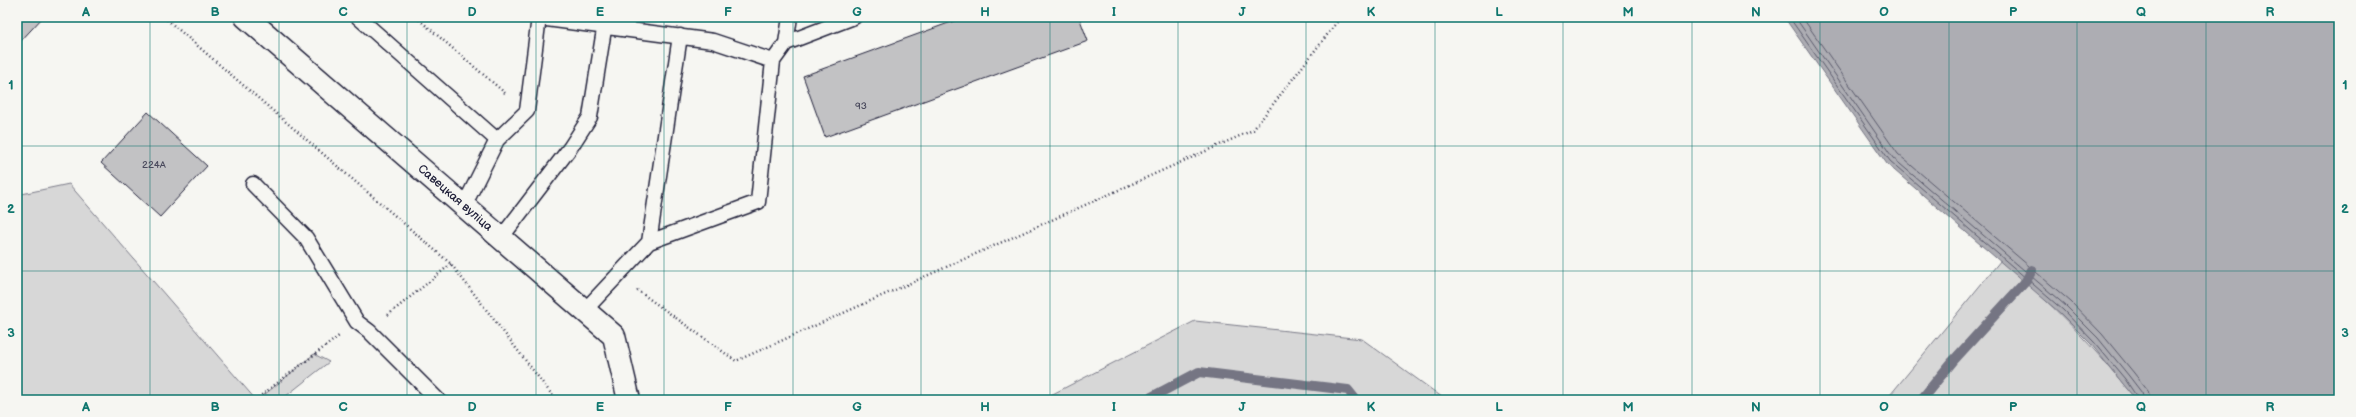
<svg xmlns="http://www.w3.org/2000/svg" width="2356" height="417" font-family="'Balsamiq Sans',sans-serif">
  <rect width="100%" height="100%" fill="#f6f6f2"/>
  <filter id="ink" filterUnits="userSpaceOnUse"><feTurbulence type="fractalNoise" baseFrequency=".025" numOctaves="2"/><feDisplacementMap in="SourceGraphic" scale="8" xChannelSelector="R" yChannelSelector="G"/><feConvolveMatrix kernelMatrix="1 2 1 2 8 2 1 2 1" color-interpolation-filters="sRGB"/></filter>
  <g filter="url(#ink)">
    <!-- green -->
    <path fill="#d7d7d7" stroke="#7c7c89" d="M 69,184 L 256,400 L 17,400 L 17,195 Z
      M 2001,260 C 2051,303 2096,348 2136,400 L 1886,400 Z
      M 1195,321 L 1362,339 L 1446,400 L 1041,400 Z
      M 314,354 L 329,362 L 281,400 L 258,400 Z"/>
    <!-- water -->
    <path fill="#adadb3" stroke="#757583" d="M 1784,17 L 2339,17 L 2339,400 L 2136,400 L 2091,344 L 2060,313 L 1887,164 Z"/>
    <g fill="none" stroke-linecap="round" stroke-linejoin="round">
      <!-- shore -->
      <path stroke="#5a5a6b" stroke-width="1" d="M 1789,17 L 1890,161 L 2063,310 L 2094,342 L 2125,379 L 2139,400
        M 1795,17 L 1893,158 L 2066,306 L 2098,338 L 2129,376 L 2142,393 L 2144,400
        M 1802,17 L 1898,154 L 2071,302 L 2102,334 L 2134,373 L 2148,391 L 2150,400"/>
      <!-- stream -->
      <path stroke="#757583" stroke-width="10" d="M 1146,400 L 1199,372 L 1348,390 L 1356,400
        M 1921,400 L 1953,361 L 2026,281 L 2032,270"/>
    </g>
    <!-- building -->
    <path fill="#c2c2c4" stroke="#22223b" d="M 17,17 L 43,17 L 18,44 L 17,43 Z
      M 965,17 L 1079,17 L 1088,41 L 825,137 L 803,76 Z
      M 148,112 L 207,166 L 160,217 L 101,163 Z"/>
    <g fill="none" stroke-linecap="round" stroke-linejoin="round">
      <defs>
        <path id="service" d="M 358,17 L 497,140 L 464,206
          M 539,18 L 713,41 L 773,61 L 758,202 L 649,242 L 584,311
          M 786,43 L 854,17
          M 773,61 L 786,43 L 790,17
          M 497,140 L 527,111 L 539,17
          M 253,184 L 306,238 L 357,322 L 369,331 L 438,400
          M 501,238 L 570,148 L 590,117 L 606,17
          M 649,242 L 680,36"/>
        <path id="tertiary" d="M 246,17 L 614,336 L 629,400"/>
      </defs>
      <!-- service casing -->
      <use href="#service" stroke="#22223b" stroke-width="17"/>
      <!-- tertiary casing -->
      <use href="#tertiary" stroke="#22223b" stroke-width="25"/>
      <!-- path -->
      <path stroke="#22223b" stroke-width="2.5" stroke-dasharray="1 3" stroke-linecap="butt" d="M 164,17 L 451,264 L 556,400
        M 416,17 L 505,93
        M 637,290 L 736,361 L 1253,130 L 1341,17
        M 388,315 L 451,264
        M 255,400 L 339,336"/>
      <!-- service -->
      <use href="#service" stroke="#f6f6f2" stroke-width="14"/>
      <!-- tertiary -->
      <use href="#tertiary" stroke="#f6f6f2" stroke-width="22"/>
    </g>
  </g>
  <!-- grid -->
  <path fill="none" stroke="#0f766e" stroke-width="1" stroke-opacity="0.55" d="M 150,17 L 150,400M 279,17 L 279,400M 407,17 L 407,400M 536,17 L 536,400M 664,17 L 664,400M 793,17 L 793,400M 921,17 L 921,400M 1050,17 L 1050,400M 1178,17 L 1178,400M 1306,17 L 1306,400M 1435,17 L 1435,400M 1563,17 L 1563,400M 1692,17 L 1692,400M 1820,17 L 1820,400M 1949,17 L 1949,400M 2077,17 L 2077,400M 2206,17 L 2206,400M 17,146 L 2339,146M 17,271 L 2339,271"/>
  <g text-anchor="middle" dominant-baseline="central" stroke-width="3" stroke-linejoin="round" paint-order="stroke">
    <!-- number labels -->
    <g font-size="10" fill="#4a4a5d">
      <text x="861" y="106">93</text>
      <text x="154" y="165">224А</text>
    </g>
    <!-- street labels -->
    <g font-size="12" fill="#22223b" stroke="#f6f6f2">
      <text transform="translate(455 198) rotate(41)">Савецкая вуліца</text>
    </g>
  </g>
  <!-- margin -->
  <rect width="2356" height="417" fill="none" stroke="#f6f6f2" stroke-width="44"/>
  <rect x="22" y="22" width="2312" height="373" fill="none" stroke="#0f766e" stroke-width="1.5"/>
  <g font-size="13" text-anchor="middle" font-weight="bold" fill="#0f766e">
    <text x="86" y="16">A</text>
    <text x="215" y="16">B</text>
    <text x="343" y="16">C</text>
    <text x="472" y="16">D</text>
    <text x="600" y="16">E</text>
    <text x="728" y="16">F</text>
    <text x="857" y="16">G</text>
    <text x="985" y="16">H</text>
    <text x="1114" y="16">I</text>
    <text x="1242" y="16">J</text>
    <text x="1371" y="16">K</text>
    <text x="1499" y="16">L</text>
    <text x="1628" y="16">M</text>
    <text x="1756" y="16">N</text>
    <text x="1884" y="16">O</text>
    <text x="2013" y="16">P</text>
    <text x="2141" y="16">Q</text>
    <text x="2270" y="16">R</text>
    <text x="11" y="89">1</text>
    <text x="2345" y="89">1</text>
    <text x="11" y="213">2</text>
    <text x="2345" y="213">2</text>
    <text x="11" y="337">3</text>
    <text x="2345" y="337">3</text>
    <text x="86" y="411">A</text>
    <text x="215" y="411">B</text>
    <text x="343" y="411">C</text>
    <text x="472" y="411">D</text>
    <text x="600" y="411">E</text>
    <text x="728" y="411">F</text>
    <text x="857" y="411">G</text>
    <text x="985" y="411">H</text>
    <text x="1114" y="411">I</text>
    <text x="1242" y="411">J</text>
    <text x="1371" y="411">K</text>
    <text x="1499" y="411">L</text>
    <text x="1628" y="411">M</text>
    <text x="1756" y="411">N</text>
    <text x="1884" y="411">O</text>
    <text x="2013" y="411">P</text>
    <text x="2141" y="411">Q</text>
    <text x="2270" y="411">R</text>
  </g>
</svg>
